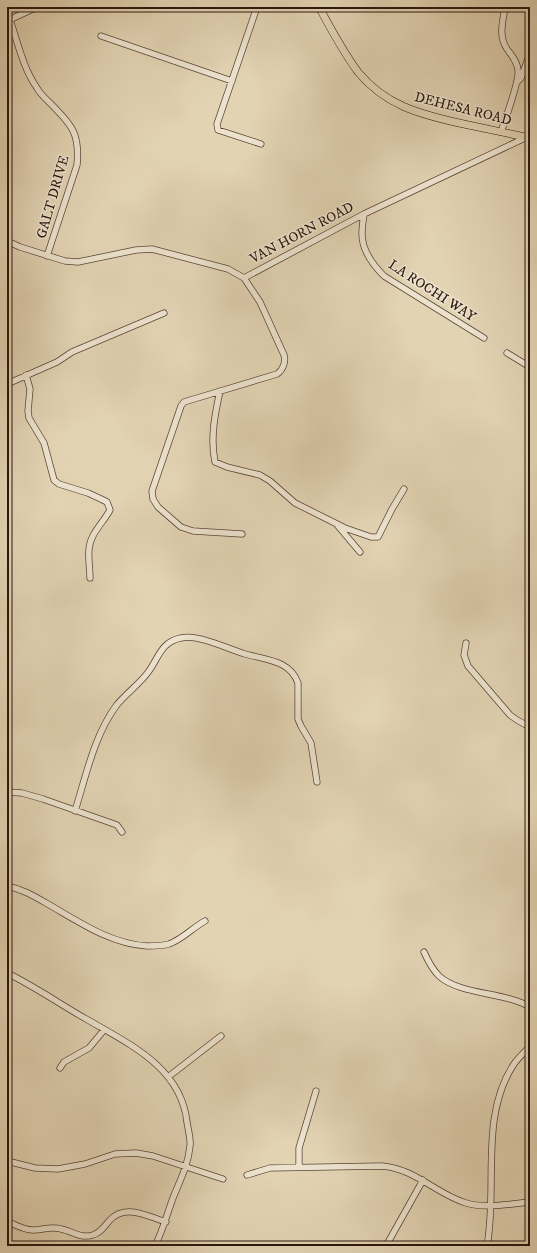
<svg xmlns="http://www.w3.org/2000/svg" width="537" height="1253" font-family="'IM FELL DW Pica',serif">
  <rect width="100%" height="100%" fill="#e2d3b3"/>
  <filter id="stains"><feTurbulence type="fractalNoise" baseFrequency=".005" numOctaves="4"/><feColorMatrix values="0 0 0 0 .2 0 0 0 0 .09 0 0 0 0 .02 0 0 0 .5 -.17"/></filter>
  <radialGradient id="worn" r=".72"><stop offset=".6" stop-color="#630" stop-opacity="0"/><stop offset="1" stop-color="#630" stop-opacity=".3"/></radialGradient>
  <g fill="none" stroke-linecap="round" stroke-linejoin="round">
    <defs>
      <path id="minor" d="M 257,7 L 217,124 L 218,130 L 261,144
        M 10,20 C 18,43 23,68 37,88 C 40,94 46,99 51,104 C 72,125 80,134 77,165 L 47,256
        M 7,21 L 37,7
        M 101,36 L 232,81
        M 517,82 L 521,78 L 530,53
        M 501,132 C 505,120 520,80 518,70 C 517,61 512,56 507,49 C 498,36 503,21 505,7
        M 364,214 C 363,221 362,227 362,234 C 362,250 372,264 384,276 L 484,338
        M 7,241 L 20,247 L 65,261 L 78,262 L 136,250 L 152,249 L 228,269 L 244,278
        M 244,278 L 364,214 L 527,137
        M 507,353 L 530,367
        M 26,375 L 30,389 L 28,411 L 29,418 L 44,443 L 54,480 L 59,484 L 88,493 L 101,499 L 107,502 L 110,510 C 103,523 90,534 89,549 C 88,559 90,569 90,578
        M 7,384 L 57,362 L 72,352 L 164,313
        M 220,391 C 215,414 210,438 215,462 L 227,467 L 260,475 L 270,481 L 295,503 L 345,528 L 371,537 L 378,537 L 392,509 L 404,489
        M 338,526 L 360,552
        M 242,534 L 193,531 L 181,527 L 158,507 L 153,499 L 152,491 L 181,406 L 184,402 L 277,374 C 283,370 286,362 284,355 L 260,302 L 244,278
        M 466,643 L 464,655 L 468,666 L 510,715 L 517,720 L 530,727
        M 7,792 L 22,793 L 43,799 L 117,825 L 122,832
        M 75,811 C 86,776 94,736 116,706 C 125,694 140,684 149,671 C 159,657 161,642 181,638 C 199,634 228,649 245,654 C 266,660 290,660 298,683 L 298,719 L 301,726 L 311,743 L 317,782
        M 7,886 C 22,889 34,896 46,903 C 78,921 110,944 147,946 C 154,946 162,946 169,944 C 183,939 192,928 205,921
        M 424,952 C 428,961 432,969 439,976 C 460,995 505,992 530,1007
        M 7,973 C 36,987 61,1005 88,1020 C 131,1045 181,1068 187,1122 C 188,1130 191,1139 190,1146 C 188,1166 180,1180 173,1198 C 167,1214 163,1230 155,1246
        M 60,1068 L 64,1062 L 89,1048 L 104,1030
        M 168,1077 L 221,1036
        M 7,1161 L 35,1168 L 58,1169 L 85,1164 L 115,1154 L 136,1153 L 153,1156 L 223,1179
        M 299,1167 L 299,1148 L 316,1091
        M 247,1175 L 270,1168 L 382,1166 C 416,1169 436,1194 466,1203 C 486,1209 509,1204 530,1202
        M 7,1221 C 15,1225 24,1230 33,1230 C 42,1230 51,1226 61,1229 C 72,1231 81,1239 93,1235 C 100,1233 104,1227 109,1221 C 125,1203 147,1216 166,1222
        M 386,1246 L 423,1180
        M 487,1246 C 498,1188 479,1116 514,1064 C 518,1058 525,1052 530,1046"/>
      <path id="major" d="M 319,7 C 331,29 343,52 358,72 C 385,105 419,114 459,123 C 482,128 506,133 530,138"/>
    </defs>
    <!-- minor casing -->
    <use href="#minor" stroke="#594636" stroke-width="7"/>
    <!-- major casing -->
    <use href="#major" stroke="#2b170c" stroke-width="8"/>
    <!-- minor -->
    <use href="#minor" stroke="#ece2ce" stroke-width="5.5"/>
    <!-- major -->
    <use href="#major" stroke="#e2d3b3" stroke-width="7"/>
  </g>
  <g text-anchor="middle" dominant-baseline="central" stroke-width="3" stroke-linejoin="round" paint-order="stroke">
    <!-- street labels -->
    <g font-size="14" fill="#2b170c" stroke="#ece2ce">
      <text transform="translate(463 109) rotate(14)">DEHESA ROAD</text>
      <text transform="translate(53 197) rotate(-74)">GALT DRIVE</text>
      <text transform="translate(302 233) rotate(-28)">VAN HORN ROAD</text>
      <text transform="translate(432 291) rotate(33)">LA ROCHI WAY</text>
    </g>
  </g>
  <!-- margin -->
  <rect width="537" height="1253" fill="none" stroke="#e2d3b3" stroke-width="24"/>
  <rect x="8" y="8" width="521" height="1237" fill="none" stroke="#2b170c" stroke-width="2"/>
  <rect x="12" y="12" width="513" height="1229" fill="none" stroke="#2b170c"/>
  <rect width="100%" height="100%" filter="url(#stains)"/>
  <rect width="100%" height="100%" fill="url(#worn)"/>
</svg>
